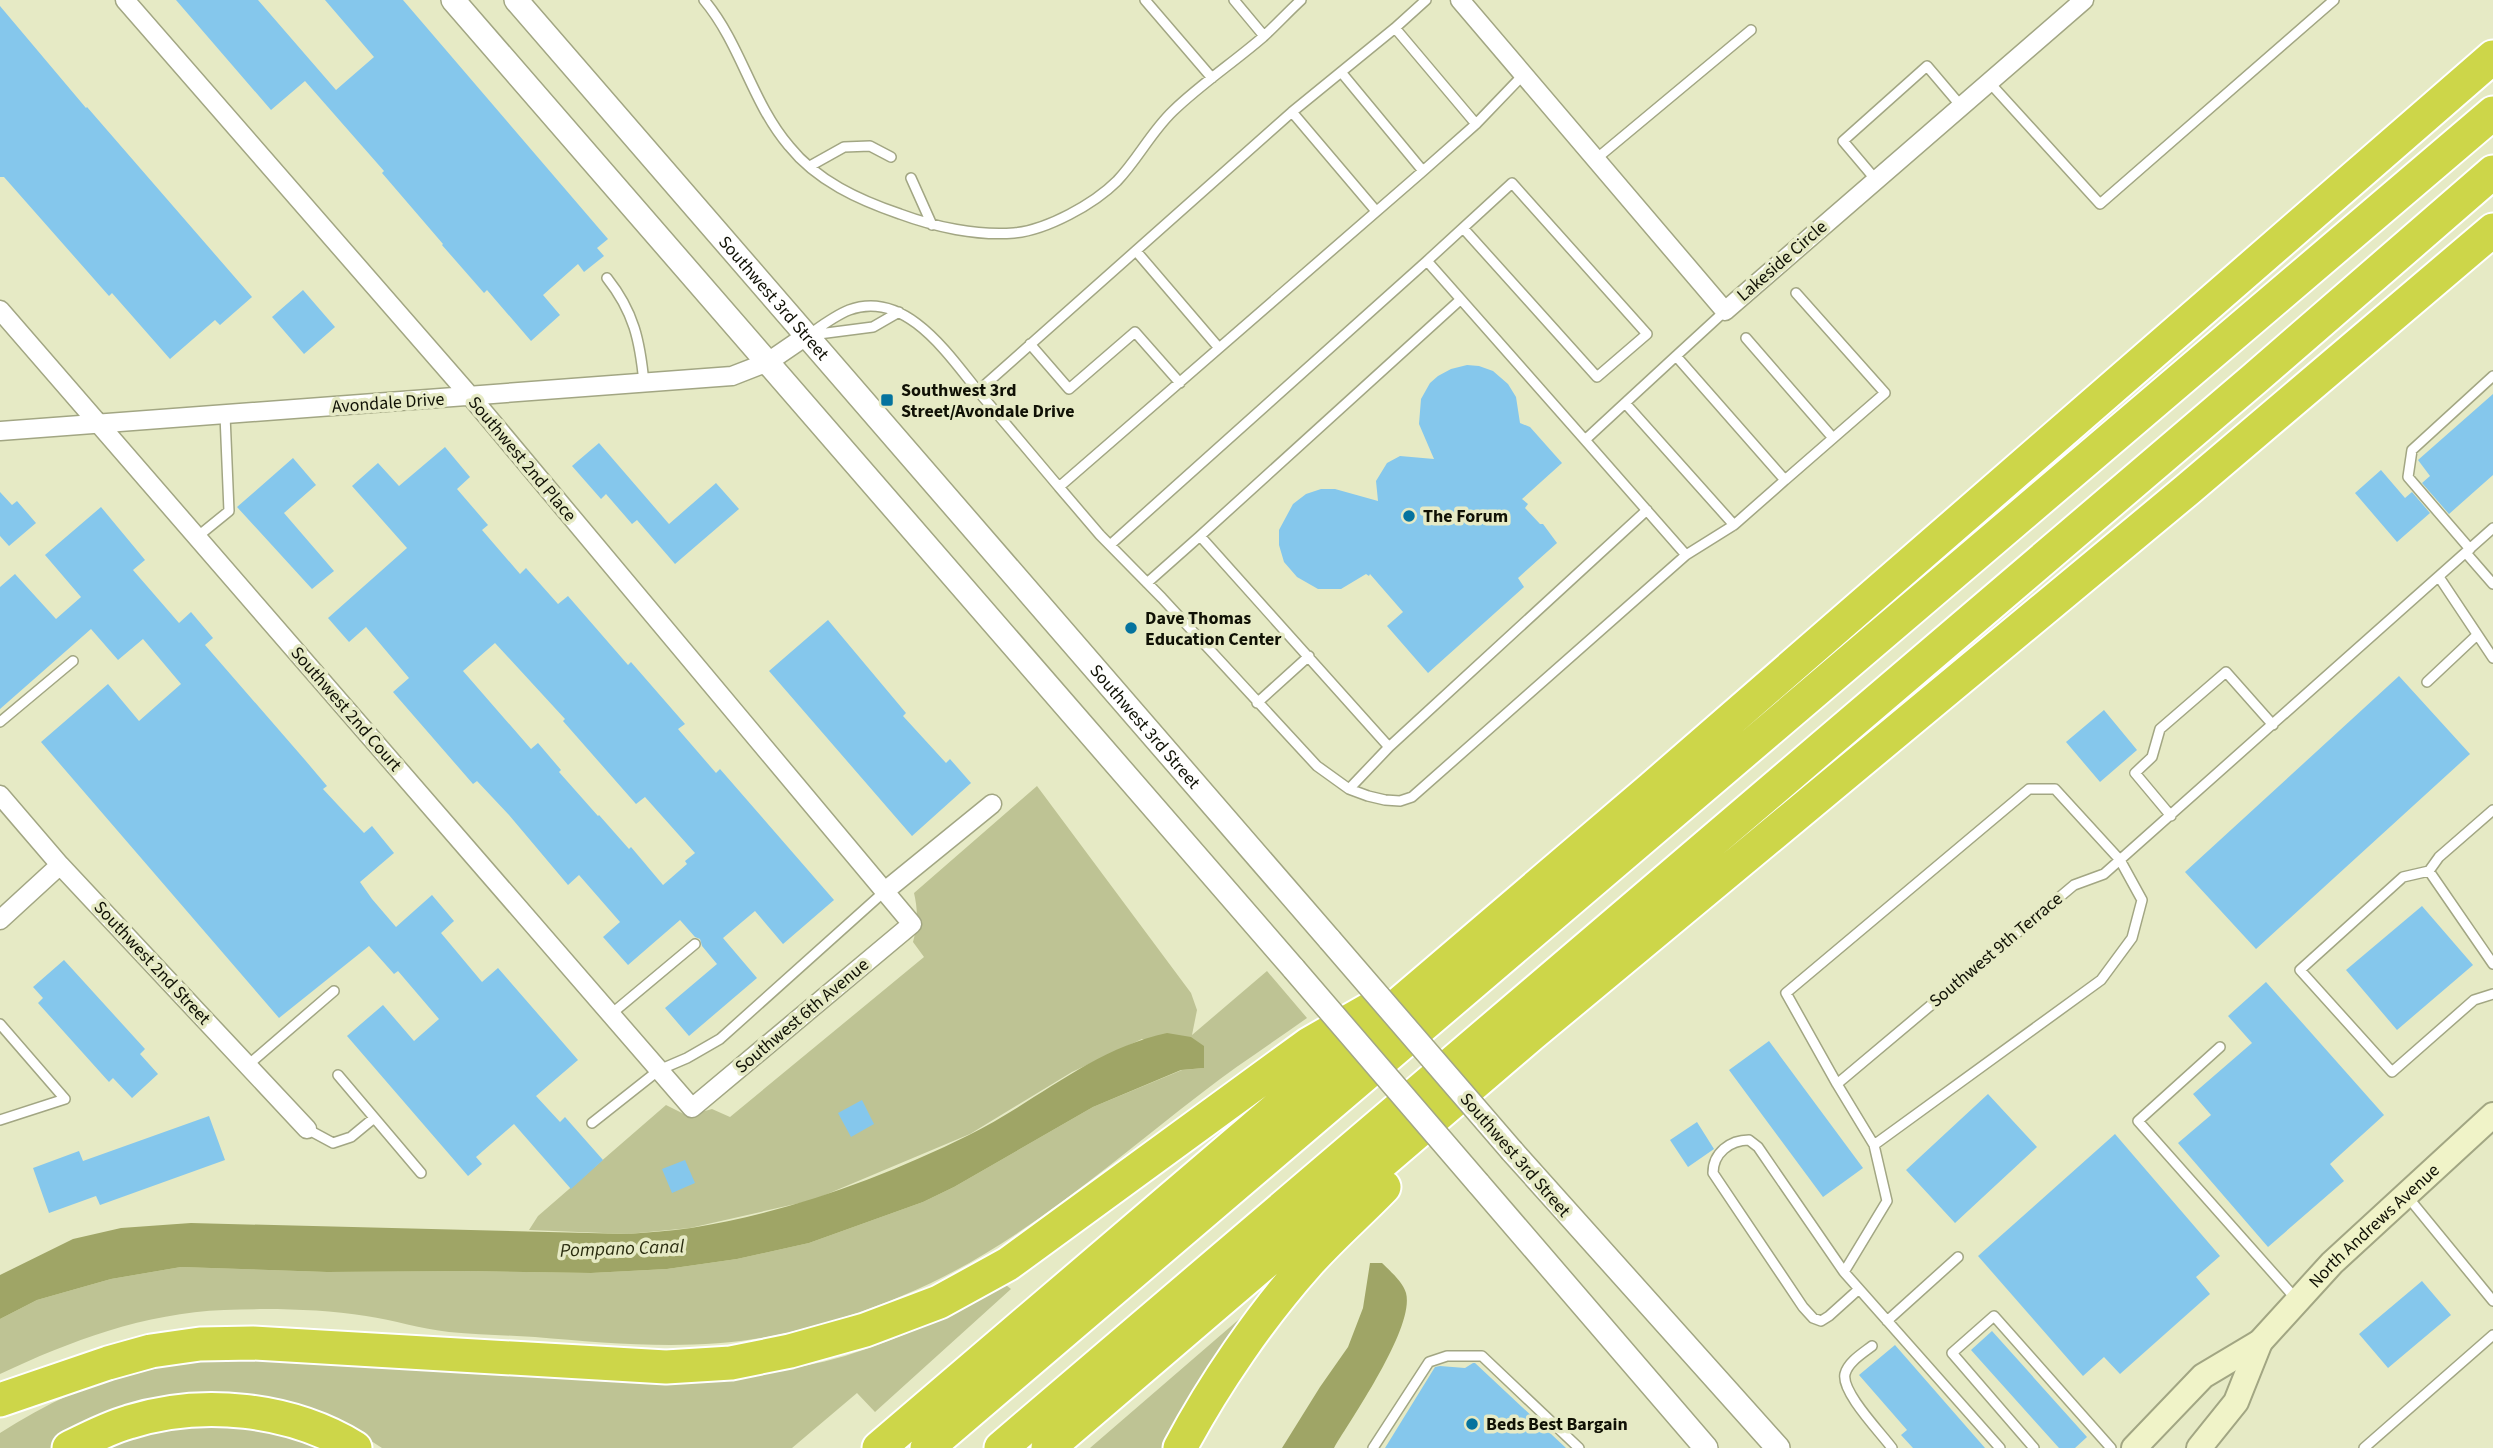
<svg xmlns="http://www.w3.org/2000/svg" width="2493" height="1448" font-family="'Source Sans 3',sans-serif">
  <rect width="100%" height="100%" fill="#e6eac5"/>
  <!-- green -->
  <path fill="#bec394" d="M 1037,786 L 1191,993 L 1197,1010 L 1192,1035 L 1267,971 L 1307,1018 C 1272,1043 1236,1066 1203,1092 C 1108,1165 1015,1249 904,1295 C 865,1312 824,1324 782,1334 C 701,1352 616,1344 535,1337 C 506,1335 478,1335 449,1332 C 421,1329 394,1320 366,1316 C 321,1309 269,1308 224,1310 C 145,1313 70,1341 0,1374 L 0,1319 L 37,1300 L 111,1279 L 181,1267 L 327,1272 L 469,1271 L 591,1273 L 667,1269 L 737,1259 L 809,1243 L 923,1202 L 954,1187 L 1093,1107 L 1182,1070 L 1204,1068 L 1142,1039 L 1072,1072 L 970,1134 L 813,1200 L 690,1228 L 628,1234 L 529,1230 L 538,1216 L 666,1105 L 684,1114 L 694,1114 L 712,1109 L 730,1117 L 924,957 L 913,942 C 918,924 918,910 914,893 Z
    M 1006,1285 L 1011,1289 L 875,1412 L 857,1393 L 792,1448 L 382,1448 L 351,1428 L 307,1411 L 74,1433 L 51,1448 L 0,1448 L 0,1433 C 45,1404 94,1381 146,1368 C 185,1359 225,1358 264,1357 L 719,1380 C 761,1373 804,1368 845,1356 C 902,1338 954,1314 1006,1285 Z
    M 1244,1315 L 1247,1319 L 1166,1448 L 1090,1448 Z
    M 170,1423 L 267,1426 L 329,1448 L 93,1448 Z"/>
  <!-- water -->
  <path fill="#9fa566" d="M 1167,1033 L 1191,1037 L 1204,1046 L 1204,1068 L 1181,1070 L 1093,1107 L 954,1187 L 923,1202 L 809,1243 L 737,1259 L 667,1269 L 591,1273 L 469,1271 L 327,1272 L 181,1267 L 111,1279 L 37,1300 L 0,1319 L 0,1275 L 73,1239 L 121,1228 L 191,1223 L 628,1234 C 649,1232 670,1231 691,1228 C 787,1213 882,1178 969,1135 C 1036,1102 1092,1049 1167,1033 Z
    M 1370,1263 L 1382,1263 C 1390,1271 1403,1282 1406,1293 C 1415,1327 1353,1416 1334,1448 L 1282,1448 L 1320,1387 L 1348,1347 L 1363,1308 Z"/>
  <!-- building -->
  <path fill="#85c7ec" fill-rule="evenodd" d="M 176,0 L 258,0 L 336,90 L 374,57 L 325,0 L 403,0 L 608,239 L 597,248 L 604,256 L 584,272 L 578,264 L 543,295 L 560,315 L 531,341 L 487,290 L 484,293 L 442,245 L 443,244 L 382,173 L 384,171 L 305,81 L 271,110 Z
    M 0,6 L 86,108 L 87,107 L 252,297 L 220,325 L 215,320 L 170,359 L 112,293 L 109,296 L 4,177 L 0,177 Z
    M 303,290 L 335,327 L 304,354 L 272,317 Z
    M 1467,365 L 1479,366 L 1493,371 L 1508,384 L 1516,397 L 1520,423 L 1530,427 L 1562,463 L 1522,499 L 1528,504 L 1525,508 L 1540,524 L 1543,524 L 1557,543 L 1518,578 L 1524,587 L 1428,673 L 1387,626 L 1403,612 L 1370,574 L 1369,576 L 1366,574 L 1341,589 L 1318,589 L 1297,577 L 1284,562 L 1279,545 L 1279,530 L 1293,504 L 1306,494 L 1321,489 L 1335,489 L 1378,501 L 1376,481 L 1387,463 L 1400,456 L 1434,459 L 1419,424 L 1421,399 L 1430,383 L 1438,376 L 1451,369 Z
    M 2493,394 L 2493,475 L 2449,514 L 2422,483 L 2430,476 L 2418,460 Z
    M 599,443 L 669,524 L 716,483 L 739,509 L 675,564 L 637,520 L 632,524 L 606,494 L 601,499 L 572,466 Z
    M 445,447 L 470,477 L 457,489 L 488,525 L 482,530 L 520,574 L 526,568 L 558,604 L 568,596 L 628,665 L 631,662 L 685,724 L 678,729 L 716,773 L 720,769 L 834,900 L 783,944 L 755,911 L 723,938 L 757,978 L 689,1036 L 665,1008 L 717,964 L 702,946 L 700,939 L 695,937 L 680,920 L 628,965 L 603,937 L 620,922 L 579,875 L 568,885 L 509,815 L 477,781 L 473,784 L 393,692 L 409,678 L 366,627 L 349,642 L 328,618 L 407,548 L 352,486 L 378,463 L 399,486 ZM 495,643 L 565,719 L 563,721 L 636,804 L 645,797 L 695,853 L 685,861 L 687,864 L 663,885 L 631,847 L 629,849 L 599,815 L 598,816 L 559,772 L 561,770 L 538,743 L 531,749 L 463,671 Z
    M 293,458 L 316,485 L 284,513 L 334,571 L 312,589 L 237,507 Z
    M 2381,470 L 2405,498 L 2412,492 L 2430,513 L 2397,542 L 2355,493 Z
    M 0,492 L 12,505 L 17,501 L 36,523 L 9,546 L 0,536 Z
    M 101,507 L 145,560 L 133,570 L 179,623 L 191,612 L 213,638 L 205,645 L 305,760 L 327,786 L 323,789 L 364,833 L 372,826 L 394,853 L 360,882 L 372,899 L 396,927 L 432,895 L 454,921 L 441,933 L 482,982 L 498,968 L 578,1060 L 536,1096 L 560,1122 L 565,1117 L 603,1160 L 571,1189 L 514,1124 L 476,1157 L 482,1164 L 468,1176 L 347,1036 L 383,1005 L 414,1041 L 439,1019 L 398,971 L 394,974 L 369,946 L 279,1018 L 41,742 L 108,684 L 139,721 L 181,684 L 143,639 L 118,660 L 91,629 L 0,709 L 0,587 L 15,574 L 56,619 L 81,597 L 45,555 Z
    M 828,620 L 906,713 L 903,716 L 946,763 L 950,759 L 971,783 L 912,836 L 769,671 Z
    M 2399,676 L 2470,754 L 2256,949 L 2185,872 Z
    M 2104,710 L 2137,750 L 2100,782 L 2066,742 Z
    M 2422,906 L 2473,965 L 2397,1030 L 2346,970 Z
    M 64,960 L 145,1049 L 140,1054 L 158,1074 L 132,1098 L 113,1078 L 109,1082 L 38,1003 L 43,998 L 33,987 Z
    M 2266,982 L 2384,1115 L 2330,1164 L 2344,1181 L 2268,1247 L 2178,1143 L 2211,1115 L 2193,1094 L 2252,1043 L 2228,1016 Z
    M 1769,1041 L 1863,1168 L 1823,1197 L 1729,1070 Z
    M 1988,1094 L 2037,1147 L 1955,1223 L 1906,1170 Z
    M 862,1100 L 874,1124 L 851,1137 L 838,1113 Z
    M 209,1116 L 225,1160 L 100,1205 L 96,1196 L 49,1213 L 33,1168 L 79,1151 L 83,1161 Z
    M 1697,1122 L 1714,1149 L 1688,1167 L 1670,1140 Z
    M 2115,1134 L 2220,1256 L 2196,1277 L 2210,1294 L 2120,1374 L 2104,1357 L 2083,1376 L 1978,1256 Z
    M 685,1160 L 695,1183 L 672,1193 L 662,1169 Z
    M 2422,1281 L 2451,1315 L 2388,1368 L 2359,1334 Z
    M 1992,1331 L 2087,1437 L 2075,1448 L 2059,1448 L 1971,1350 Z
    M 1895,1345 L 1985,1448 L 1913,1448 L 1901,1435 L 1907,1430 L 1859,1375 Z
    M 1473,1363 L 1475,1363 L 1566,1448 L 1385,1448 L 1435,1367 L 1440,1366 L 1465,1368 Z"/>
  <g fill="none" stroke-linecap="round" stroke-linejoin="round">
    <defs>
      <path id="service" d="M 704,0 C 741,44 752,103 789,146 C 817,181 859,200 900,214 C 935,227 977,236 1014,233 C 1047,230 1094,204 1117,181 C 1138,159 1151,132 1173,111 C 1201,84 1234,62 1263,37 C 1276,25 1288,12 1301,0
        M 1145,0 L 1212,78
        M 1234,0 L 1264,36
        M 1395,28 L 1476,124
        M 1341,72 L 1423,171
        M 1989,82 L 2100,204 L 2334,0
        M 1292,112 L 1376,211
        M 1596,159 L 1751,30
        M 810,166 L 844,147 L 870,146 L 891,157
        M 911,178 L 932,225
        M 1876,180 L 1843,141 L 1927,66 L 1961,106
        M 1463,228 L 1597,377 L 1647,334 L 1512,183 L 1427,261 L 1585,440
        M 1136,251 L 1219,348
        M 607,278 C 634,312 640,341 644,383
        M 811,335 L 873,327 L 899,312
        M 807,336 C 820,327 834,316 849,310 C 905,289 948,354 978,391 L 1292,112 L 1395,28 L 1426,0
        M 1746,338 L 1833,438
        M 1030,344 L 1069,389 L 1135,332 L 1180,383
        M 1676,356 L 1725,311
        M 978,391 L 1059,487 L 1423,171 L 1476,124 L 1524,74
        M 1625,403 L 1676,356 L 1785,480 L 1734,525
        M 1785,480 L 1885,393 L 1796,293
        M 1059,487 L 1100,535 L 1162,598 L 1317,766 L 1349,789 L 1368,796 L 1385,800 L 1400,801 L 1412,797 L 1686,555 L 1734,525 L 1625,403 L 1585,440 L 1686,555
        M 1200,536 L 1460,300
        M 197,537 L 229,511 L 225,415
        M 1110,545 L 1427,261
        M 2470,549 L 2408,477 L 2412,450 L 2493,376
        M 2466,553 L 2493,584
        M 2439,577 L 2493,658
        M 1147,583 L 1200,536 L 1389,747
        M 2427,682 L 2477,635
        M 1257,703 L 1309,656
        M 0,722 L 73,661
        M 1349,789 L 1389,747 L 1647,510
        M 2493,810 L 2439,857 L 2429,871 L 2493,964
        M 2171,816 L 2135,773 L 2152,757 L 2160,729 L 2226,672 L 2273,725
        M 2429,871 L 2403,877 L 2300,970 L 2392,1072 L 2474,1000 L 2493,994
        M 610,1015 L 695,944
        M 0,1024 L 65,1099 L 0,1120
        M 2220,1047 L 2138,1121 L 2297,1300
        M 248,1065 L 334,991
        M 338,1075 L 421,1173
        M 1837,1084 L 1786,993 L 2029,789 L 2055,789 L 2120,860 L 2142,900 L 2132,938 L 2101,980 L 1874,1145
        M 592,1123 L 659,1070 L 687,1058 L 720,1039 L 885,891
        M 307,1129 L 333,1143 L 351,1137 L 374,1118
        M 2407,1196 L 2493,1301
        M 1844,1272 L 1758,1147 L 1749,1140 C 1730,1140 1713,1153 1713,1173 L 1803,1307 L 1813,1318 L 1821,1321 L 1829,1316 L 1859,1289
        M 1887,1321 L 1958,1257
        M 1872,1346 C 1863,1353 1848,1362 1845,1374 C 1841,1392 1881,1433 1892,1448
        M 1373,1448 L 1429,1362 L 1447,1356 L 1482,1356 L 1579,1448
        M 2000,1448 L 1844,1272 L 1887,1201 L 1874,1145 L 1837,1084 L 2074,885 L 2104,874 L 2493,528
        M 2034,1448 L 1952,1353 L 1994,1316 L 2111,1448
        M 2364,1448 L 2493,1335"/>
      <path id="minor" d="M 1460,0 L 1725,311 L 2084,0
        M 0,310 L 692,1108 L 912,924 L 471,397 L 125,0
        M 0,431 L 732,376 L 768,362 L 806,336
        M 0,795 L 60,865 L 307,1129
        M 885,891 L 992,804
        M 0,920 L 60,865"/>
      <g id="tertiary">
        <path d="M 453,0 L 1294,969"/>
        <path id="s1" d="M 516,0 L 1330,940"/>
        <path d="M 1512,1151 L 1778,1448"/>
        <path d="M 1478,1183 L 1706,1448"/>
      </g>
      <g id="secondary">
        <path id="s2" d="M 2134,1448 L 2203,1376 L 2260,1342 L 2332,1263 L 2493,1115"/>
        <path d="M 2199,1448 L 2236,1402 L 2260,1342"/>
      </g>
      <path id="motorway" d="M 0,1400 L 108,1363 L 151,1351 L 200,1344 L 253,1343 L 666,1367 L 731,1363 L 790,1351 L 865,1330 L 939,1302 L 1008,1264 L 1309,1044 L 1370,1009
        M 69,1448 C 89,1438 108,1428 129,1422 C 202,1399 290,1408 355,1448
        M 879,1448 L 1652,788 L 2493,57
        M 927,1448 L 2493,113
        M 1001,1448 L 2253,380 L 2493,172
        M 1048,1448 L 1532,1034 L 2187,490 L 2493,230
        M 1180,1448 C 1214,1384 1260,1317 1308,1263 C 1332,1236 1359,1213 1384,1187"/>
    </defs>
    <!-- service casing -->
    <use href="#service" stroke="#a2a683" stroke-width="12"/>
    <!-- minor casing -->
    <use href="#minor" stroke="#a2a683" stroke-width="21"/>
    <!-- tertiary casing -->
    <use href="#tertiary" stroke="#a2a683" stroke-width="26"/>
    <!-- secondary casing -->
    <use href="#secondary" stroke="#a2a683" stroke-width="28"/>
    <!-- motorway casing -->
    <use href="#motorway" stroke="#fff" stroke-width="37"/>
    <!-- service -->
    <use href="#service" stroke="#fff" stroke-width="9"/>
    <!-- minor -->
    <use href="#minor" stroke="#fff" stroke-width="18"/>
    <!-- tertiary -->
    <use href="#tertiary" stroke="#fff" stroke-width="23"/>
    <!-- secondary -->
    <use href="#secondary" stroke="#f0f3c8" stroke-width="24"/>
    <!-- motorway -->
    <use href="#motorway" stroke="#cdd649" stroke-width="33"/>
    <defs>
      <path id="tertiary-bridge" d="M 1330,940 L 1512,1151
        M 1294,969 L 1478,1183"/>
    </defs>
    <!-- tertiary-bridge casing -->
    <use href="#tertiary-bridge" stroke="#a2a683" stroke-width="26" stroke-linecap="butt"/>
    <!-- tertiary-bridge -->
    <use href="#tertiary-bridge" stroke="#fff" stroke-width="23"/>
  </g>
  <!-- markers -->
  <g fill="#05739e" stroke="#e6eac5" stroke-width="2.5">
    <rect x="880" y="393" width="14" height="14" rx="3.5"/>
    <circle cx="1409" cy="516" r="7"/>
    <circle cx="1131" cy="628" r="7"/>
    <circle cx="1472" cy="1424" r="7"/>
  </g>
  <g text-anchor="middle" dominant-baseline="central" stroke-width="7" stroke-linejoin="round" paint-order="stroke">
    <!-- street labels -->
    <g font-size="18" fill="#101105" stroke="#e6eac5">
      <text transform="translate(1782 261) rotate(-41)">Lakeside Circle</text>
      <text stroke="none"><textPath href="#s1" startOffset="394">Southwest 3rd Street</textPath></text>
      <text transform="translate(388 403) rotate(-4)">Avondale Drive</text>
      <text transform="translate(522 459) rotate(50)">Southwest 2nd Place</text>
      <text transform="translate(346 709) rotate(49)">Southwest 2nd Court</text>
      <text stroke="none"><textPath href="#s1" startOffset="961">Southwest 3rd Street</textPath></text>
      <text transform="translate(1996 950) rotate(-40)">Southwest 9th Terrace</text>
      <text transform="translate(152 963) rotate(47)">Southwest 2nd Street</text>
      <text transform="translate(802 1016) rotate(-40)">Southwest 6th Avenue</text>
      <text transform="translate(1515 1155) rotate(49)">Southwest 3rd Street</text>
      <text stroke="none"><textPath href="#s2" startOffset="329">North Andrews Avenue</textPath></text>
    </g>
    <!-- poi labels -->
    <g font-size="18" font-weight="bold" fill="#101105" stroke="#e6eac5" text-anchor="start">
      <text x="901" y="390">Southwest 3rd<tspan x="901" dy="21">Street/Avondale Drive</tspan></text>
      <text x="1423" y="516">The Forum</text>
      <text x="1145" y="618">Dave Thomas<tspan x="1145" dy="21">Education Center</tspan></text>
      <text x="1486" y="1424">Beds Best Bargain</text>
    </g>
    <!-- water labels -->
    <g font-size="19" font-style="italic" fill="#2a2c0f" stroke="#e6eac5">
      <text transform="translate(622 1249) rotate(-2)">Pompano Canal</text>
    </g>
  </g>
</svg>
